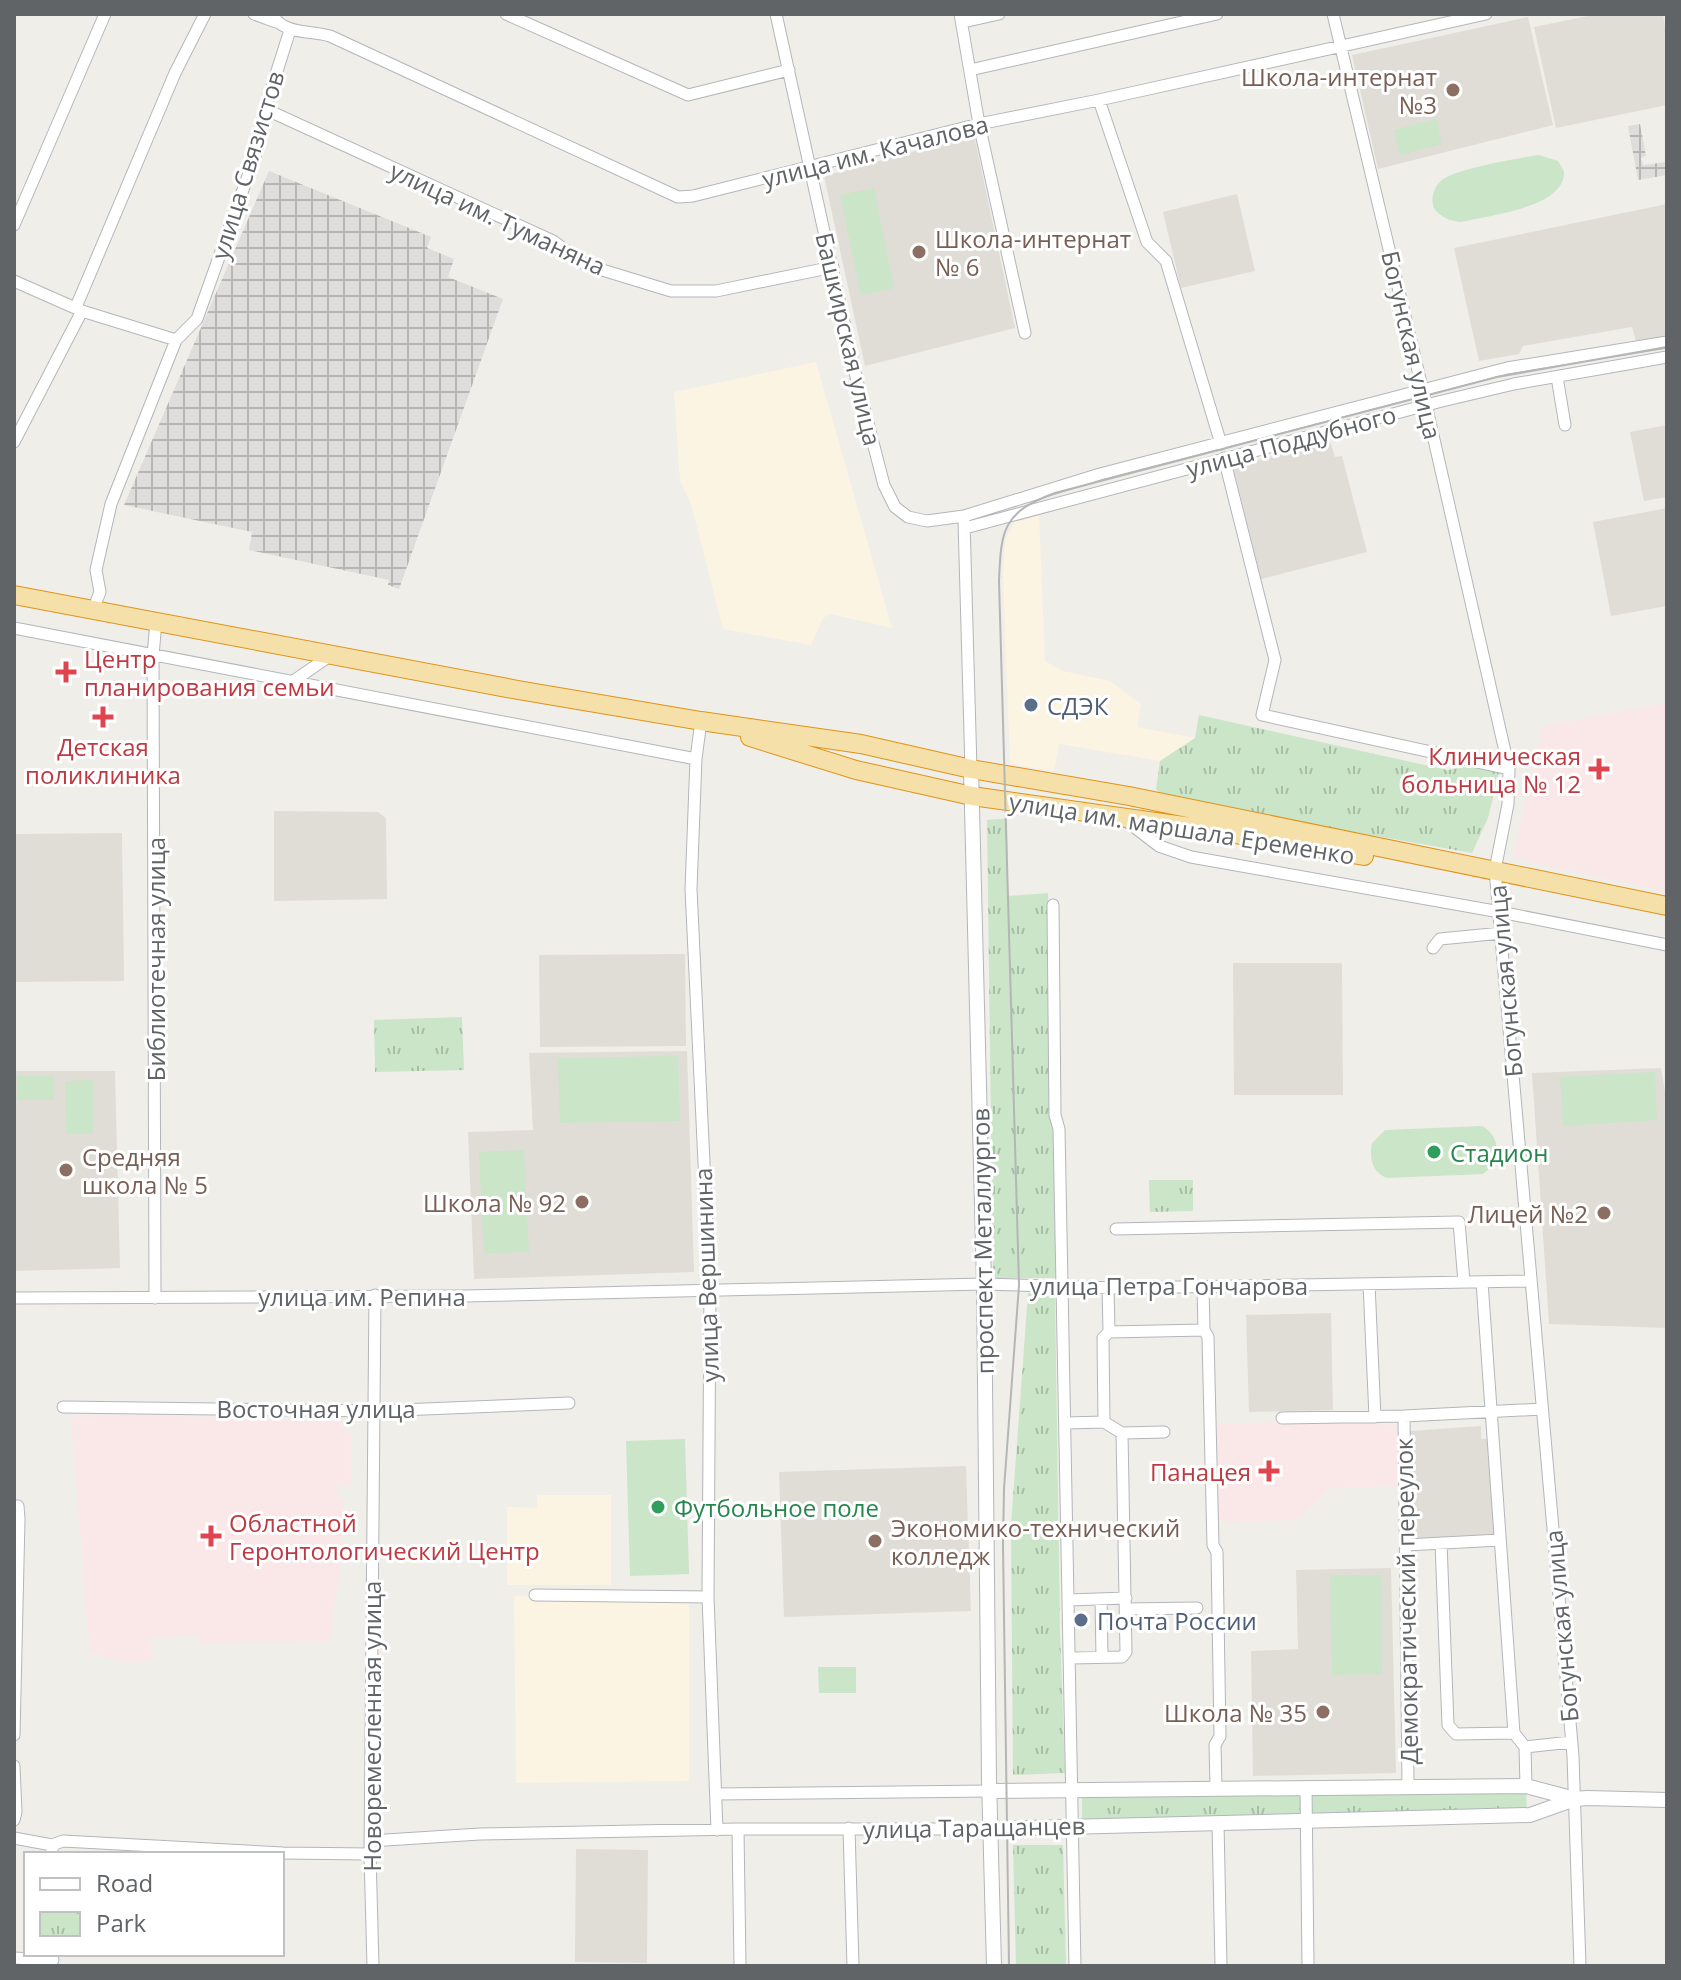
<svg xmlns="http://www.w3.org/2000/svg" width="1681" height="1980" font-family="'Open Sans',sans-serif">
  <defs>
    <pattern id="industrial-grid" width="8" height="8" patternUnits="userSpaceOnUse" patternTransform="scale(2)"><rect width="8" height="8" fill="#dfdddb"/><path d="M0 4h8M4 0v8" fill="none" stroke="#b8b7b5"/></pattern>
    <pattern id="park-tufts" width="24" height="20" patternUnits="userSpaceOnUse" patternTransform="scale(2)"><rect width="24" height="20" fill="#cae5c8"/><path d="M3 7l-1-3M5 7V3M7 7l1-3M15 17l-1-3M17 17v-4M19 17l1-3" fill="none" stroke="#a7bda6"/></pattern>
  </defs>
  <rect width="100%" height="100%" fill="#f0eee9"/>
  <!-- commercial -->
  <path fill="#fbf4e3" d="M 816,362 L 892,628 L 830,614 L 823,618 L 811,645 L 723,629 L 691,504 L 680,480 L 674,392 Z
    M 1039,516 L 1045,661 L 1063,671 L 1110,681 L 1141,704 L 1137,727 L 1195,738 L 1160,761 L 1059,744 L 1054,771 L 1010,764 L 1003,580 L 1005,539 L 1017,518 Z
    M 537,1495 L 611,1495 L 611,1585 L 507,1585 L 507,1507 L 537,1508 Z
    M 514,1596 L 689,1599 L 689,1781 L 516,1783 Z"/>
  <!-- industrial -->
  <path fill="url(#industrial-grid)" d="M 1640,124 L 1646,156 L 1641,158 L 1643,165 L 1667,162 L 1667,175 L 1638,180 L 1628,126 Z
    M 269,171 L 431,237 L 427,248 L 454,259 L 448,277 L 503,299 L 399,589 L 388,585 L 389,580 L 249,550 L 252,532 L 124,505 Z"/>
  <!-- education -->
  <path fill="#e0ddd7" d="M 1598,14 L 1663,14 L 1667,41 L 1667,105 L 1556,128 L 1534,27 Z
    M 1528,17 L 1553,125 L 1378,169 L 1352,55 Z
    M 974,135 L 1015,328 L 865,366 L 824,176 Z
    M 1237,194 L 1255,271 L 1181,288 L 1163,212 Z
    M 1667,204 L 1667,341 L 1638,347 L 1632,327 L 1523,346 L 1519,354 L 1479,361 L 1454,248 Z
    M 1667,425 L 1667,497 L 1644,501 L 1630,432 Z
    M 1330,441 L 1335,457 L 1342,456 L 1367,552 L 1261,579 L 1233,467 Z
    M 1667,508 L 1667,606 L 1611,616 L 1593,522 Z
    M 274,811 L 378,812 L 386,818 L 387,899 L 274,901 Z
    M 122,833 L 124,981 L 14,982 L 14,834 Z
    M 685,954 L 686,1046 L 540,1047 L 539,955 Z
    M 1233,963 L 1342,963 L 1343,1095 L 1234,1095 Z
    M 687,1051 L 694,1272 L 474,1279 L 468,1132 L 533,1130 L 529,1053 Z
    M 1661,1068 L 1667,1103 L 1667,1328 L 1549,1324 L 1532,1073 Z
    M 14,1071 L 115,1071 L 120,1268 L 14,1271 Z
    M 1331,1313 L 1333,1410 L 1249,1412 L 1246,1315 Z
    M 1481,1426 L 1481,1439 L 1487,1439 L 1495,1534 L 1413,1539 L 1410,1431 Z
    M 966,1466 L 971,1611 L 784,1617 L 779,1472 Z
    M 1391,1568 L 1396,1773 L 1253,1776 L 1251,1651 L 1298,1649 L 1296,1570 Z
    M 576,1849 L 648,1850 L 647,1963 L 575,1962 Z"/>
  <!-- medical -->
  <path fill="#fae8e8" d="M 1667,703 L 1667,892 L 1513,858 L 1543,726 Z
    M 147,1415 L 339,1422 L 351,1434 L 351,1486 L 338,1486 L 338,1498 L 344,1499 L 340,1573 L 329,1641 L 199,1643 L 197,1634 L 150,1638 L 152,1660 L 128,1663 L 90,1653 L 71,1417 Z
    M 1320,1421 L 1396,1425 L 1398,1486 L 1330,1488 L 1301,1517 L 1290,1520 L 1223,1522 L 1218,1518 L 1215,1424 Z"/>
  <!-- grass -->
  <path fill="#cae5c8" d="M 1436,119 L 1442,144 L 1400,155 L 1394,130 Z
    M 1539,155 L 1558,161 L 1564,171 C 1566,208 1488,215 1461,222 C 1451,221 1439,217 1434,208 C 1430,198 1434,187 1442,180 C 1456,169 1519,158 1539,155 Z
    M 874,188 L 894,288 L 861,295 L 840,195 Z
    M 678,1056 L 680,1121 L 560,1123 L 558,1058 Z
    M 1655,1072 L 1657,1120 L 1563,1126 L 1560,1077 Z
    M 17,1076 L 53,1076 L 54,1100 L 17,1100 Z
    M 93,1080 L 93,1134 L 66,1134 L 65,1081 Z
    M 1482,1126 C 1497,1134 1500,1150 1494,1165 L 1483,1174 L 1387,1178 C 1372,1172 1369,1158 1372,1143 L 1385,1130 Z
    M 524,1150 L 529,1252 L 484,1253 L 479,1152 Z
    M 685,1439 L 689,1574 L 630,1576 L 626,1441 Z
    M 1330,1575 L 1381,1575 L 1382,1674 L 1332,1675 Z
    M 818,1667 L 856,1667 L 856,1693 L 819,1693 Z"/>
  <!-- park -->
  <path fill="url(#park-tufts)" d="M 1199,715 L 1447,770 L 1494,763 L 1499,773 L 1488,818 L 1472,853 L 1163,798 L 1156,789 L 1160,761 L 1195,738 Z
    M 997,819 L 1007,819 L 1008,896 L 1048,893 L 1058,1278 L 993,1278 L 987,820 Z
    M 462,1017 L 464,1070 L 375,1072 L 374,1020 Z
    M 1149,1180 L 1193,1180 L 1193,1211 L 1150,1212 Z
    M 1028,1293 L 1055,1293 L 1060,1630 L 1065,1773 L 1013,1775 L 1011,1525 Z
    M 1526,1789 L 1527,1812 L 1312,1816 L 1313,1790 Z
    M 1301,1790 L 1300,1815 L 1082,1820 L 1082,1792 Z
    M 1013,1845 L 1063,1845 L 1066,1966 L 1016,1966 Z"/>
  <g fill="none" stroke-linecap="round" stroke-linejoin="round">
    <defs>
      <path id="minor" d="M 254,14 L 276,22
        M 272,14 C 283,35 309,30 330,36 L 678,197 L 693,196 L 979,124 L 1099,100 L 1486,14
        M 506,14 L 688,95 L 789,70
        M 776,14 L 857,381 L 884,485 L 895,507 L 908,517 L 927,521 L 964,516 L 1100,474 L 1507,368 L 1667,342
        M 960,14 L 979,124 L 1025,333
        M 1333,14 L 1425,400 L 1509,769 L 1508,804 L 1495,870 L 1573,1756 L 1580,1966
        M 963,22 L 999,14
        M 970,70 L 1217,14
        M 1099,100 L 1147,242 L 1166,261 L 1221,444
        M 265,109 L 553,241 L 586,265 L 671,291 L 716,291 L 833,267
        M 14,225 L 105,14
        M 14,281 L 82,311 L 176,340
        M 76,307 L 175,73 L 205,14
        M 1557,377 L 1565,425
        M 14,442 L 82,311
        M 1224,458 L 1275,660 L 1262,715 L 1509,769
        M 964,521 L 971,769
        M 965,528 L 1438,402 L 1514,384 L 1667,357
        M 93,610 L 100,592 L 96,570 L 111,504 L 176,340 L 197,319 L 255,156 L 265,109 L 290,30
        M 14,628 L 696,759
        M 292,682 L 331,655
        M 701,721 L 696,759 L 691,889 L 710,1289 L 708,1597 L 717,1830
        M 1125,820 L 1159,846 L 1191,857 L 1500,912 L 1667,945
        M 1053,905 L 1055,1115 L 1059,1129 L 1075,1966
        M 1433,948 L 1440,939 L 1502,933
        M 1116,1229 L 1459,1222 L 1464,1282
        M 1482,1282 L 1514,1733 L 1525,1747 L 1571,1742
        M 1369,1284 L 1375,1417
        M 1108,1287 L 1109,1332
        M 1203,1287 L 1204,1330 L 1208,1337 L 1213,1545 L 1217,1552 L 1220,1736 L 1215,1745 L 1216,1787
        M 14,1298 L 465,1296 L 984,1284 L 1117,1288 L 1531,1281
        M 155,1298 L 153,656 L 156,621
        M 63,1407 L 376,1411 L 569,1403
        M 1404,1416 L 1408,1785
        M 1282,1418 L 1404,1416 L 1542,1409
        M 1104,1422 L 1103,1338 L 1109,1332 L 1204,1330
        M 1066,1423 L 1104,1422 L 1122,1433 L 1164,1432
        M 14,1506 L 18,1506 L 19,1519 L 14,1735
        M 1441,1543 L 1448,1725 L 1456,1734 L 1514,1733
        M 1406,1545 L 1500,1540
        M 535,1595 L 708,1597
        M 1101,1599 L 1102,1657
        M 1069,1600 L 1126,1598
        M 1126,1609 L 1197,1608
        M 1070,1658 L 1122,1657 L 1126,1652 L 1122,1433
        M 1525,1747 L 1526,1786
        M 14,1766 L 16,1812 L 14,1820
        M 1306,1787 L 1308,1966
        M 716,1794 L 989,1791
        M 1218,1823 L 1221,1966
        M 849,1828 L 853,1966
        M 738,1829 L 740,1966
        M 14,1838 L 52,1845 L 52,1854
        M 370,1841 L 480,1834 L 738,1829 L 991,1829
        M 52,1845 L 63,1841 L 283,1853 L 370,1854
        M 14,1958 L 53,1960
        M 373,1966 L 370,1854 L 375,1295"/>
      <path id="tertiary" d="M 989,1791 L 1526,1786 L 1575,1799
        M 991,1829 L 1530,1815 L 1575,1799 L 1587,1798 L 1667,1800"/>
      <path id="secondary" d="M 971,769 L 984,1284 L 989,1779 L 994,1966"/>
      <path id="trunk" d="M 14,595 L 518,690 L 701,721 L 861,744 L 971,769 L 1129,796 L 1667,906
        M 750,737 L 856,770 L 972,796 L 1212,830 L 1364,856"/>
    </defs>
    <!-- minor casing -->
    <use href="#minor" stroke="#b3b6b9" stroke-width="13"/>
    <!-- tertiary casing -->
    <use href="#tertiary" stroke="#b3b6b9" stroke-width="16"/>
    <!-- secondary casing -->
    <use href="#secondary" stroke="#b3b6b9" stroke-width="16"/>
    <!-- trunk casing -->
    <use href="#trunk" stroke="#e19318" stroke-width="20"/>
    <!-- minor -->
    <use href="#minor" stroke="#fff" stroke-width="11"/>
    <!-- tertiary -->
    <use href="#tertiary" stroke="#fff" stroke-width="14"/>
    <!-- secondary -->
    <use href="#secondary" stroke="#fff" stroke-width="14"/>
    <!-- trunk -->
    <use href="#trunk" stroke="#f5e0aa" stroke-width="18"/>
    <!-- tram -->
    <path stroke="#b4b5b5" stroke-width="2" d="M 1009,1966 L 1003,1546 L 1004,1489 L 1019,1285 L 999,581 C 1001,529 1003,512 1055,493 L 1497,377 L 1667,347"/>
  </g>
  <!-- markers -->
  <g fill="#8d6e63" stroke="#fff" stroke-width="3">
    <circle cx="1453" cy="90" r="8"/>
    <circle cx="919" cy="252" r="8"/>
    <circle cx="66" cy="1170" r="8"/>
    <circle cx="582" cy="1202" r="8"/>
    <circle cx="1604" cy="1213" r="8"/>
    <circle cx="875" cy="1541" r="8"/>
    <circle cx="1323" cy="1712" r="8"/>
  </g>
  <g fill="#e0444e" stroke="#fff" stroke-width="3">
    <path d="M62 660h8v8h8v8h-8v8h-8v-8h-8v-8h8z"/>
    <path d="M99 705h8v8h8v8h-8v8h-8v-8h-8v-8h8z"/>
    <path d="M1595 757h8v8h8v8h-8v8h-8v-8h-8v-8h8z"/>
    <path d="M1265 1459h8v8h8v8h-8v8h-8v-8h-8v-8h8z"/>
    <path d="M207 1524h8v8h8v8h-8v8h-8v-8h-8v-8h8z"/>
  </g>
  <g fill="#5c6f8a" stroke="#fff" stroke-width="3">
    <circle cx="1031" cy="705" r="8"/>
    <circle cx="1081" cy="1620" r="8"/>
  </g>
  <g fill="#2e9e5b" stroke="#fff" stroke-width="3">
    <circle cx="1434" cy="1152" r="8"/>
    <circle cx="658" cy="1507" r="8"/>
  </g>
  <g text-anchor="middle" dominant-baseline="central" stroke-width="6" stroke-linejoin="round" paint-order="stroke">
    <!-- education labels -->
    <g font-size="24" fill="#785e54" stroke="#fff" text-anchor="end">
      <text x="1437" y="76">Школа-интернат<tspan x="1437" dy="28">№3</tspan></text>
      <text x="935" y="238" text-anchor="start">Школа-интернат<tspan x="935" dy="28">№ 6</tspan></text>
      <text x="82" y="1156" text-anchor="start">Средняя<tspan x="82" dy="28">школа № 5</tspan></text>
      <text x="566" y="1202">Школа № 92</text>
      <text x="1588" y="1213">Лицей №2</text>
      <text x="891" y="1527" text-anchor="start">Экономико-технический<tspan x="891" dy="28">колледж</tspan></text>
      <text x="1307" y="1712">Школа № 35</text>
    </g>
    <!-- street labels -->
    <g font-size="24" fill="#606467" stroke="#fff">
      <text transform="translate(875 151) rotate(-14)">улица им. Качалова</text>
      <text transform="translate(247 165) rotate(-73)">улица Связистов</text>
      <text transform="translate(498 218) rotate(25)">улица им. Туманяна</text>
      <text transform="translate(849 339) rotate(77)">Башкирская улица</text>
      <text transform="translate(1412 345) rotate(77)">Богунская улица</text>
      <text transform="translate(1291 441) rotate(-15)">улица Поддубного</text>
      <text transform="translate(1182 828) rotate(9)">улица им. маршала Еременко</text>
      <text transform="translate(155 959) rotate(-90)">Библиотечная улица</text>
      <text transform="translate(1505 981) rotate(-95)">Богунская улица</text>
      <text transform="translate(982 1241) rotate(-91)">проспект Металлургов</text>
      <text transform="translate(706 1275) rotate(-92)">улица Вершинина</text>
      <text x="1169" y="1285">улица Петра Гончарова</text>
      <text x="362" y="1296">улица им. Репина</text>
      <text x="316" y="1408">Восточная улица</text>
      <text transform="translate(1406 1601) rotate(-91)">Демократический переулок</text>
      <text transform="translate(1561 1626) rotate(-95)">Богунская улица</text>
      <text transform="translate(371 1726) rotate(-90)">Новоремесленная улица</text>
      <text transform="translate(974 1827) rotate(-1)">улица Таращанцев</text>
    </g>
    <!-- health labels -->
    <g font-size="24" fill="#be3a42" stroke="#fff" text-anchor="start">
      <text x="84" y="658">Центр<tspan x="84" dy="28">планирования семьи</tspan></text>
      <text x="103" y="746" text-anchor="middle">Детская<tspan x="103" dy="28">поликлиника</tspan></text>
      <text x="1581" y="755" text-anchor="end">Клиническая<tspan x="1581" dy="28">больница № 12</tspan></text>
      <text x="1251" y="1471" text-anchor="end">Панацея</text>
      <text x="229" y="1522">Областной<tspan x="229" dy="28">Геронтологический Центр</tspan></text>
    </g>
    <!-- service labels -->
    <g font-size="24" fill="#4e5e75" stroke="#fff" text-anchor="start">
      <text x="1047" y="705">СДЭК</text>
      <text x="1097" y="1620">Почта России</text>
    </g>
    <!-- leisure labels -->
    <g font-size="24" fill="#27864d" stroke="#fff" text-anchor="start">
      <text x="1450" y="1152">Стадион</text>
      <text x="674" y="1507">Футбольное поле</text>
    </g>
  </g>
  <!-- border -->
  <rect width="1681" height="1980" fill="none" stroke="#606467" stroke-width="32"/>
  <!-- legend -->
  <rect x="24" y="1852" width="260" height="104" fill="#ffffff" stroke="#bfc1c2" stroke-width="2"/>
  <rect x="40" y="1878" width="40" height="12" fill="#ffffff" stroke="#bfc1c2" stroke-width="2"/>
  <text x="96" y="1892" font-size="24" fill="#606467">Road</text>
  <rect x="40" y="1912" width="40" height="24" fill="url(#park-tufts)" stroke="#bfc1c2" stroke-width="2"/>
  <text x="96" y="1932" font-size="24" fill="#606467">Park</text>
</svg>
